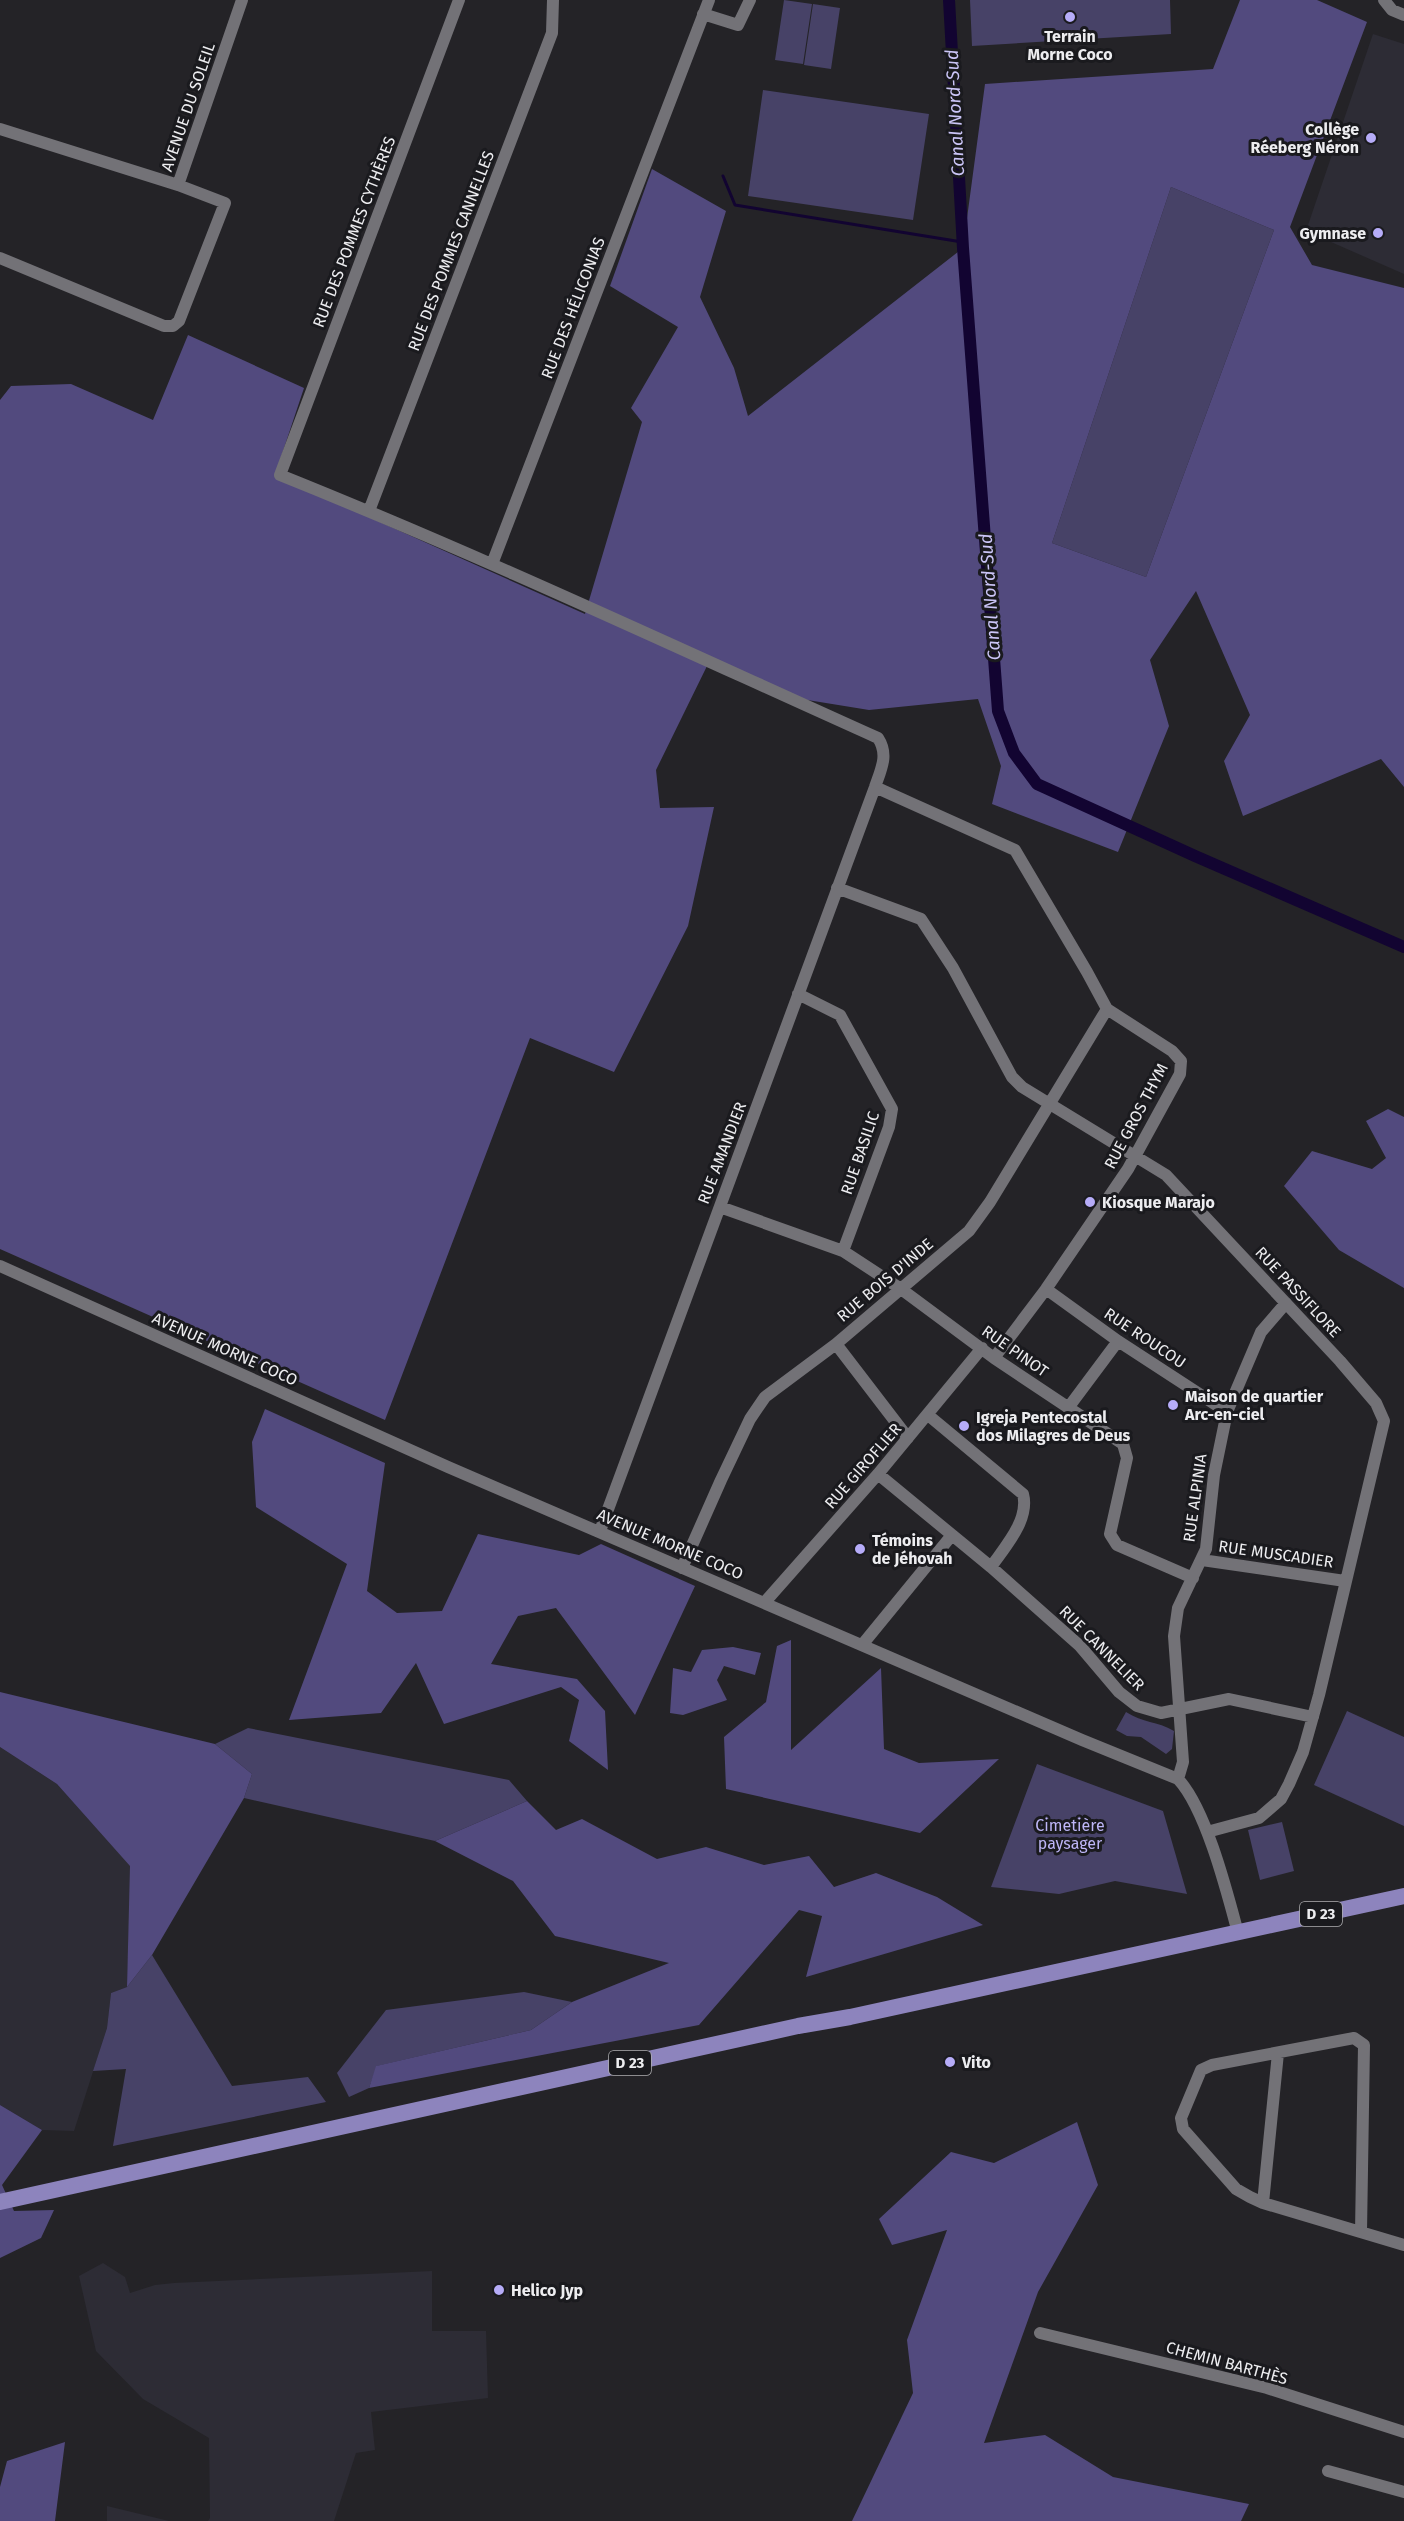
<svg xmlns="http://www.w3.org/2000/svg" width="1404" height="2521" font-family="'Fira Sans',sans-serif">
  <rect width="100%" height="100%" fill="#242327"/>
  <!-- built -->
  <path fill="#2d2c35" d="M 1373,34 L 1404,44 L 1404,274 L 1306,231 Z
    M 0,1747 L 57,1784 L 131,1866 L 127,1987 L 111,1993 L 107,2028 L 74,2131 L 42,2130 L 0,2105 Z
    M 103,2263 L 125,2277 L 130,2293 L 155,2285 L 174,2283 L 432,2271 L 432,2331 L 486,2331 L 488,2398 L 371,2412 L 375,2450 L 356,2453 L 334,2521 L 208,2521 L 210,2518 L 209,2438 L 143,2399 L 96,2351 L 79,2276 Z
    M 107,2506 L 169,2521 L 107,2521 Z"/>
  <!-- green -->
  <path fill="#474267" d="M 784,0 L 812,4 L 803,64 L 775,60 Z
    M 970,0 L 1170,0 L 1171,34 L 972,46 Z
    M 813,4 L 840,8 L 831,69 L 804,65 Z
    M 763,90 L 929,114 L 913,220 L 748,196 Z
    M 1171,187 L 1274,230 L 1146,577 L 1052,543 Z
    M 1347,1711 L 1404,1737 L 1404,1826 L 1314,1785 Z
    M 1126,1712 C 1143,1723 1157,1721 1174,1731 L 1172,1749 L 1166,1754 L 1141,1737 L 1127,1736 L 1116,1730 Z
    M 248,1728 L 509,1780 L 527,1801 L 435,1841 L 244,1798 L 252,1774 L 215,1744 Z
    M 1037,1764 L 1163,1811 L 1187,1894 L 1115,1881 L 1059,1894 L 991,1887 Z
    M 1282,1822 L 1294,1871 L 1260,1880 L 1248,1830 Z
    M 152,1955 L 232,2086 L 308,2077 L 326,2102 L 113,2146 L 126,2069 L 93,2071 L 107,2028 L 111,1993 L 127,1987 Z
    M 524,1992 L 572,2002 L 531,2030 L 377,2066 L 369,2088 L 349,2097 L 337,2073 L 386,2010 Z"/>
  <!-- forest -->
  <path fill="#524a7e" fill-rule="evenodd" d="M 1240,0 L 1317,0 L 1367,22 L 1290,227 L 1312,265 L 1404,288 L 1404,787 L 1381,759 L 1243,816 L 1224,761 L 1250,715 L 1196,591 L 1150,660 L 1169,726 L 1118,852 L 992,804 L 1001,766 L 978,699 L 869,710 L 789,697 L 707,666 L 656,770 L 660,808 L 714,807 L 688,926 L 614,1072 L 530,1038 L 385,1420 L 0,1249 L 0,400 L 11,386 L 71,384 L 153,420 L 188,335 L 304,388 L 275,475 L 585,614 L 642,422 L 631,408 L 678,327 L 610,286 L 652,169 L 726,211 L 700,297 L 734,368 L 748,416 L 963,248 L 985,84 L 1213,69 ZM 1171,187 L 1274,230 L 1146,577 L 1052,543 Z
    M 1388,1109 L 1404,1117 L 1404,1288 L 1339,1250 L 1284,1186 L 1312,1151 L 1372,1169 L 1386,1158 L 1366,1121 Z
    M 265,1409 L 385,1463 L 367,1591 L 397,1613 L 442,1611 L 478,1534 L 579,1555 L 601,1544 L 695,1586 L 635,1715 L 556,1608 L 518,1616 L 491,1664 L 577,1679 L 605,1711 L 608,1770 L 569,1741 L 579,1700 L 561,1687 L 444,1724 L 416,1663 L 381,1713 L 289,1720 L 347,1564 L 256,1507 L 252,1442 Z
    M 791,1640 L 791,1750 L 881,1668 L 884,1749 L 919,1763 L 999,1759 L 920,1833 L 726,1789 L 724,1737 L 766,1702 L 777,1646 Z
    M 733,1647 L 761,1653 L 755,1675 L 724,1666 L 717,1680 L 727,1700 L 683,1715 L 670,1713 L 673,1668 L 691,1672 L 702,1650 Z
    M 0,1692 L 215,1744 L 252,1774 L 244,1798 L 152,1955 L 127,1987 L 130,1866 L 57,1784 L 0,1747 Z
    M 527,1801 L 556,1830 L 582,1819 L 657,1859 L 706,1847 L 764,1865 L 809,1856 L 834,1887 L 876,1873 L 937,1897 L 983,1925 L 806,1977 L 822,1916 L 799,1910 L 699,2025 L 369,2088 L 376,2066 L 531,2030 L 572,2002 L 669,1963 L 555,1936 L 513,1881 L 435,1841 Z
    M 0,2105 L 42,2130 L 2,2185 L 14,2211 L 54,2210 L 41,2238 L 0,2258 Z
    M 1077,2122 L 1098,2185 L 1038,2292 L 984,2443 L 1045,2435 L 1113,2477 L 1249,2504 L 1241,2521 L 852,2521 L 913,2393 L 907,2340 L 947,2230 L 892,2245 L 879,2219 L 951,2152 L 994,2163 Z
    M 65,2442 L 55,2521 L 0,2521 L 0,2487 L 7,2461 Z"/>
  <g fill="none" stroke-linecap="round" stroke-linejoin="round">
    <!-- stream -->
    <path stroke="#120431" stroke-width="3" d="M 723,176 L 735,205 L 962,242"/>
    <!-- canal -->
    <path stroke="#120431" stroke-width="12" d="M 949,0 L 963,248 L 998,711 L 1014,753 L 1037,784 L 1195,856 L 1404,947"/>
    <!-- minor -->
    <path stroke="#737277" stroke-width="12" d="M 459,0 L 280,475 C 482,556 680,649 878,738 C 889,755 881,769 875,787 L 600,1531
      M 1384,0 L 1392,10 L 1404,15
      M 703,14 L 738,25 L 750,0
      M 0,129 L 178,185 L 225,203 L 179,321 L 173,326 L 164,326 L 0,258
      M 178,185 L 242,0
      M 369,511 L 552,33 L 553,0
      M 492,564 L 709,0
      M 875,787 L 1015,850 L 1087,972 L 1107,1009 L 1172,1051 L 1181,1061 L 1180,1074 L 1128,1169 L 1046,1289 L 994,1358
      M 837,888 L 921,919 L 953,968 L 1012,1077 L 1022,1087 L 1166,1175 L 1340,1361 L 1376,1403 L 1384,1421 L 1319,1695 L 1303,1752 L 1289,1784 L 1281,1799 L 1259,1818 L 1207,1832
      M 798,994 L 840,1015 L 892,1109 L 889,1127 L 843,1251
      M 720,1207 L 843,1251 L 901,1289 L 994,1358 L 1123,1444 L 1127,1458 L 1110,1534 L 1117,1545 L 1193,1578
      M 0,1266 L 448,1467 L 1082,1740 L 1178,1779 C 1206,1809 1227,1892 1238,1933
      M 1046,1289 L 1118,1341 L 1227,1412
      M 836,1344 L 908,1438
      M 1068,1408 L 1118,1341
      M 928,1415 L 1023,1494 C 1030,1520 1004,1548 991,1567
      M 878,1474 L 991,1567 L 1080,1646 L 1119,1692 L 1137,1706 L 1161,1713 L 1229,1699 L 1313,1717
      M 1202,1560 L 1345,1581
      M 682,1568 L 721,1480 L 750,1419 L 765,1397 L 836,1344 L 969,1231 L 990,1202 L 1107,1009
      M 765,1602 L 878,1474 L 982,1348
      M 862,1645 L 952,1535
      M 1178,1779 L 1183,1762 L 1174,1636 L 1178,1608 L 1206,1549 L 1214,1475 L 1227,1412 L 1261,1332 L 1286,1303
      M 1263,2203 L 1278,2053
      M 1361,2232 L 1364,2045 L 1354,2038 L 1212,2065 L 1201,2070 L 1181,2118 L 1183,2129 L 1236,2189 L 1250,2197 L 1263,2203 L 1404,2245
      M 1040,2333 L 1267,2388 L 1404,2432
      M 1328,2471 L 1404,2492"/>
    <!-- major -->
    <path stroke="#8d84bd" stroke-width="16" d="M 0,2202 L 798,2026 L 850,2017 L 1404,1896"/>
  </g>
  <!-- markers -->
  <g fill="#b6acf8" stroke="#1a1a1e" stroke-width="2">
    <circle cx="1070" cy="17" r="6"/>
    <circle cx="1371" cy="138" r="6"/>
    <circle cx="1378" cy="233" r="6"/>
    <circle cx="1090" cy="1202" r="6"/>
    <circle cx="1173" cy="1405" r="6"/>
    <circle cx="964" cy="1426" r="6"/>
    <circle cx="860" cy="1549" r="6"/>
    <circle cx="950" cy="2062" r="6"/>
    <circle cx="499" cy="2290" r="6"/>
  </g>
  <g text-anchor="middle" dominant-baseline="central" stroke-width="6" stroke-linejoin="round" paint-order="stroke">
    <!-- shield labels -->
    <g fill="#1a1a1e" stroke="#aeaeb1" stroke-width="1.5">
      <rect x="1300" y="1902" width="42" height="24" rx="4.5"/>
      <rect x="609" y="2051" width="42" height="24" rx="4.5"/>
    </g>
    <g font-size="15" font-weight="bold" fill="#ededf0">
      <text x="1321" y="1914">D 23</text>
      <text x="630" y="2063">D 23</text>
    </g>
    <!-- poi labels -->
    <g font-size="16" font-weight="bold" fill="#ededf0" stroke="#1a1a1e" text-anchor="start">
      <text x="1070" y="36" text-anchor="middle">Terrain<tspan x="1070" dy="18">Morne Coco</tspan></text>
      <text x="1359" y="129" text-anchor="end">Collège<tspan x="1359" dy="18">Réeberg Néron</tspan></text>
      <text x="1366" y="233" text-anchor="end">Gymnase</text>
      <text x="1102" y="1202">Kiosque Marajo</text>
      <text x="1185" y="1396">Maison de quartier<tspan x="1185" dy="18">Arc-en-ciel</tspan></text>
      <text x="976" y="1417">Igreja Pentecostal<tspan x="976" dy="18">dos Milagres de Deus</tspan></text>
      <text x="872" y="1540">Témoins<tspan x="872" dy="18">de Jéhovah</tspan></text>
      <text x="962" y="2062">Vito</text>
      <text x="511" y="2290">Helico Jyp</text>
    </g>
    <!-- street labels -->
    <g font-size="16" fill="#ededf0" stroke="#1a1a1e">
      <text transform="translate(188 107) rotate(-71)">AVENUE DU SOLEIL</text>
      <text transform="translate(354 232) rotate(-69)">RUE DES POMMES CYTHÈRES</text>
      <text transform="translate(451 251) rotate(-69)">RUE DES POMMES CANNELLES</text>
      <text transform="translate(573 308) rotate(-69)">RUE DES HÉLICONIAS</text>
      <text transform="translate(1136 1116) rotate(-62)">RUE GROS THYM</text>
      <text transform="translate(722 1153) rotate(-69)">RUE AMANDIER</text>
      <text transform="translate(860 1153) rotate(-71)">RUE BASILIC</text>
      <text transform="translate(885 1280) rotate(-40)">RUE BOIS D'INDE</text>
      <text transform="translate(1298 1292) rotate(47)">RUE PASSIFLORE</text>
      <text transform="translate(1145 1338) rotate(34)">RUE ROUCOU</text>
      <text transform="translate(225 1349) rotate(24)">AVENUE MORNE COCO</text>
      <text transform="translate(1015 1351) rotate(35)">RUE PINOT</text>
      <text transform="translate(863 1466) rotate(-49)">RUE GIROFLIER</text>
      <text transform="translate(1195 1498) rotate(-82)">RUE ALPINIA</text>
      <text transform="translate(670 1544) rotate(23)">AVENUE MORNE COCO</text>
      <text transform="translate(1276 1554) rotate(8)">RUE MUSCADIER</text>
      <text transform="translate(1102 1648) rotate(45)">RUE CANNELIER</text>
      <text transform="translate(1227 2363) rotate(15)">CHEMIN BARTHÈS</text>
    </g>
    <!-- park labels -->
    <g font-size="16" fill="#beb6f7" stroke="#1a1a1e">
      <text x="1070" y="1825">Cimetière<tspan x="1070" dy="18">paysager</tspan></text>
    </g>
    <!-- water labels -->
    <g font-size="18" font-style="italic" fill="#cbc5f7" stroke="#1a1a1e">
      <text transform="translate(955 113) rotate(-93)">Canal Nord-Sud</text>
      <text transform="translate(990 597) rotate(-94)">Canal Nord-Sud</text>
    </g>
  </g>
</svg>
